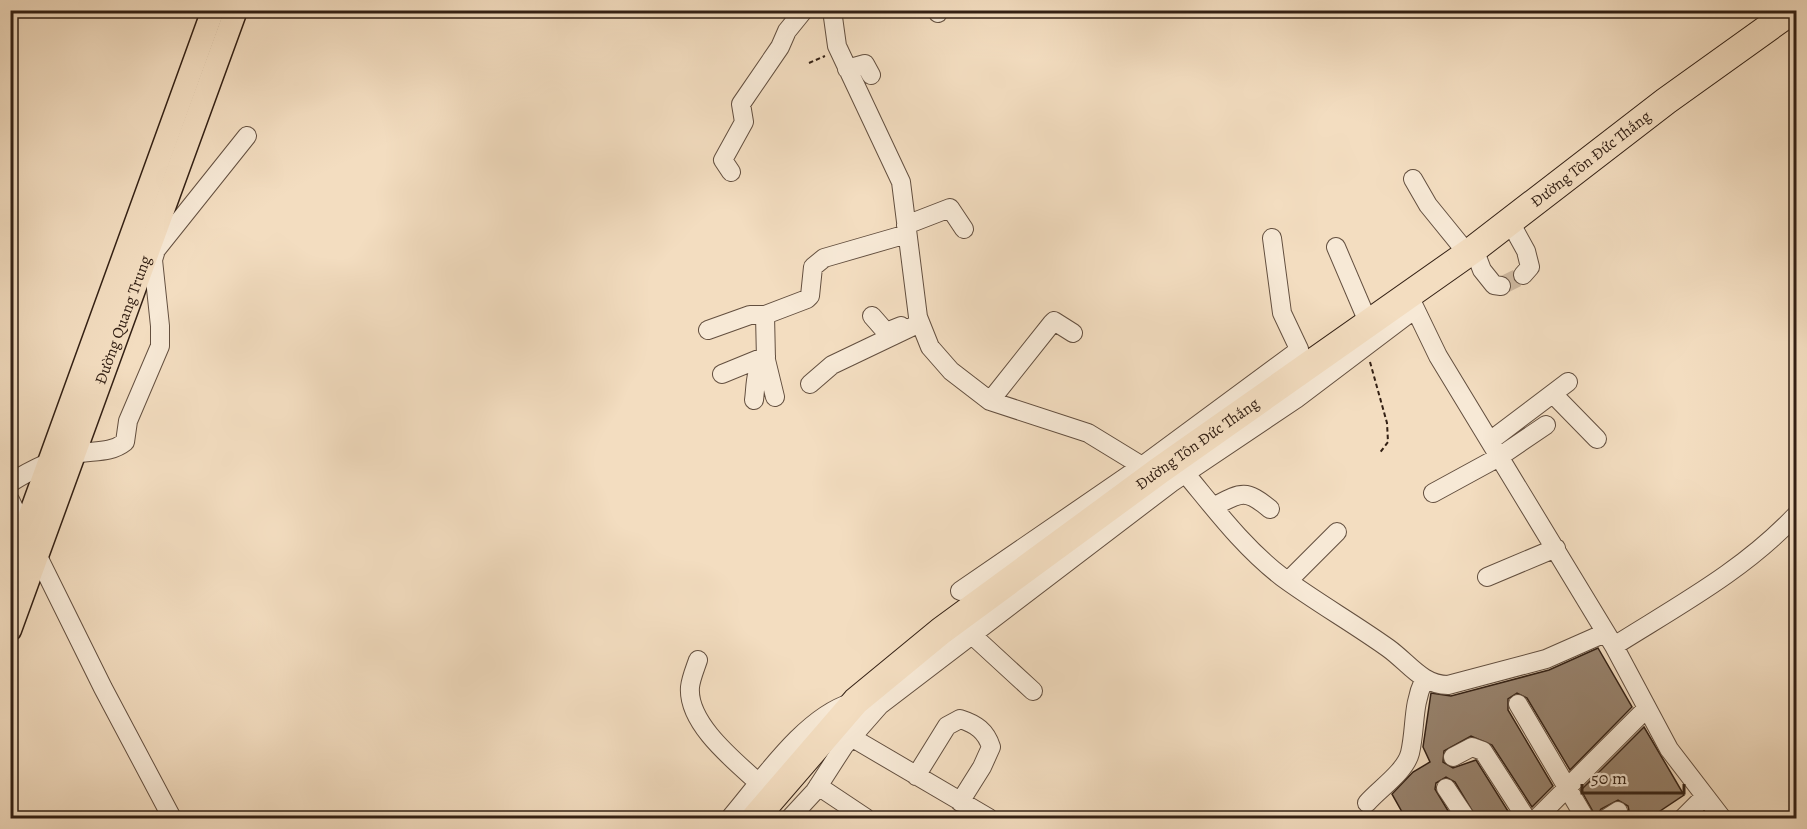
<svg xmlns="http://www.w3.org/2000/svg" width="1807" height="829" font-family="Alegreya,serif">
  <rect width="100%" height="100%" fill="#f3ddc0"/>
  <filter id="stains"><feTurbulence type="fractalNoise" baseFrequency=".00333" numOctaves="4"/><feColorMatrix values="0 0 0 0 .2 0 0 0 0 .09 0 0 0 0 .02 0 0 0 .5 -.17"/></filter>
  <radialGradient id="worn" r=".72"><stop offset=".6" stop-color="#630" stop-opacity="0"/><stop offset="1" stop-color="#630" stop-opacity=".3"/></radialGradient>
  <!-- building -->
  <path fill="#97826d" stroke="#332014" stroke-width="1.5" d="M 1598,648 L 1632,707 L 1570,770 L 1527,698 L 1517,693 L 1508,699 L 1508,710 L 1553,786 L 1532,807 L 1492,745 L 1471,736 L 1444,751 L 1443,762 L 1453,768 L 1476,760 L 1513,819 L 1477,819 L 1455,782 L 1446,777 L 1436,783 L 1435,789 L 1453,819 L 1406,819 L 1392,794 L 1413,772 L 1430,762 L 1423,747 L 1431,693 L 1451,696 L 1549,670 Z
    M 1644,727 L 1684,795 L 1648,819 L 1626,819 L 1629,811 L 1628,806 L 1618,800 L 1601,809 L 1596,817 L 1581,790 Z"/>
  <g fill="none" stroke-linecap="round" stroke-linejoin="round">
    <!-- minor-tunnel -->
    <path stroke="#cdb79e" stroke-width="18" stroke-dasharray="18 9" stroke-linecap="butt" d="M 1501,286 L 1523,275"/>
    <defs>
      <path id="minor" d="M 832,10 L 837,46 L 901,182 L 918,317 L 930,347 L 951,371 L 990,401 L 1088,433 L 1142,466
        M 937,10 L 938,13
        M 847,69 L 865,64 L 871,75
        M 731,172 L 723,160 L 744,122 L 741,104 L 780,47 L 787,31 L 804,10
        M 1413,179 L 1428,205 L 1467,253
        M 1510,222 L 1526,251 L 1530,267 L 1523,275
        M 906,225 L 950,208 L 964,229
        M 1336,247 L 1368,322
        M 1474,249 L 1482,270 L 1494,285 L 1501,286
        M 1410,298 L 1438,356 L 1614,646 L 1669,749 L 1722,818
        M 872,316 L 886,332 L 901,326
        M 708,330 L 750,315 L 765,315
        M 722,374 L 766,356
        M 810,384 L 832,365 L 920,323
        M 1553,394 L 1597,439
        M 775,397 L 766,360 L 765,315 L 807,299 L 810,296 L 813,267 L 824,258 L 907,234
        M 754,400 C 756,387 754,369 766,360
        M 990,401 L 1052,323 L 1054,321 L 1073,333
        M 1490,441 L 1568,382
        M 1185,473 C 1215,509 1244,548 1282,577 C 1316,602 1353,623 1388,648 C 1409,663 1422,685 1448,685 L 1546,659 L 1605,633
        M 10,483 C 29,471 53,459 75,454 C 92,450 110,454 125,442 L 128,421 L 160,346 L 160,326 L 153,260 L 156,250 L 247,136
        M 1433,493 L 1499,457 L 1546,425
        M 10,500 L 103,688 L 172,818
        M 1213,507 C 1240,493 1245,488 1270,509
        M 1487,577 L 1556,548
        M 1288,581 L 1337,532
        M 960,591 L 1142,466 L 1295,353 L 1299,349 L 1282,313 L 1272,238
        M 971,634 L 1033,691
        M 1614,646 C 1679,605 1743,571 1796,515
        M 698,660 C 695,669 691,678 690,687 C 687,724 736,762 760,784
        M 1518,704 L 1585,818
        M 851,737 L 989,818
        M 1453,757 L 1472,747 L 1483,751 L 1526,818
        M 916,776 L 947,726 L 960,719 C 976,724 986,731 991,747 L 982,767 L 960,802
        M 818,786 L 866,818
        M 1446,788 L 1466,818
        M 1367,803 C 1379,789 1405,772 1410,753 C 1416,727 1412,706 1424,680
        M 730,818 C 761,782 804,717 851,703
        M 790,818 L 815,791 L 844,746 L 880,705 L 1171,483 L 1296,399 L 1415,309
        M 1537,818 L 1647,708
        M 1607,818 L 1618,811
        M 1683,818 L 1704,797"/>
      <g id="major">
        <path d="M 10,570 L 213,10"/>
        <path id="s1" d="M 10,630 L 236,10"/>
      </g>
      <g id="highway">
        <path id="s2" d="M 755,818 L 856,701 L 941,631 L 1160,470 L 1474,249 L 1666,101 L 1793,10"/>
      </g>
    </defs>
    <!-- minor casing -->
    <use href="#minor" stroke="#634f3f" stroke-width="20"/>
    <!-- major casing -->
    <use href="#major" stroke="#332014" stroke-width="25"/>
    <!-- highway casing -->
    <use href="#highway" stroke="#332014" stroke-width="29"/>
    <!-- path -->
    <path stroke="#332014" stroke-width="2" stroke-dasharray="4.5 3" stroke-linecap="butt" d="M 809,63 L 825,56
      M 1370,362 L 1387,423 L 1388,442 L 1379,454"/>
    <!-- minor -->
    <use href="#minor" stroke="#f7e9d6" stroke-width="18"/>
    <!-- major -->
    <use href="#major" stroke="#f3ddc0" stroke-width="22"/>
    <!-- highway -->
    <use href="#highway" stroke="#f3ddc0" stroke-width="27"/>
  </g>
  <g text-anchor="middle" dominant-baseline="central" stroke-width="4.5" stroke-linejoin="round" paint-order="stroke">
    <!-- street labels -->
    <g font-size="16" fill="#332014" stroke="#f7e9d6">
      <text stroke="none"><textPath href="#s2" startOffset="1068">Đường Tôn Đức Thắng</textPath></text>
      <text stroke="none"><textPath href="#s1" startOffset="330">Đường Quang Trung</textPath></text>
      <text stroke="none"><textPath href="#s2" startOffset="582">Đường Tôn Đức Thắng</textPath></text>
    </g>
  </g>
  <!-- margin -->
  <rect width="1807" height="829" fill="none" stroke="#f3ddc0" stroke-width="36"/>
  <rect x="12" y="12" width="1783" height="805" fill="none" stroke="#332014" stroke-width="3"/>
  <rect x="18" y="18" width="1771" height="793" fill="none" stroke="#332014" stroke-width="1.5"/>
  <!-- scale -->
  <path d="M1582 784v9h102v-9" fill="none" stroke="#332014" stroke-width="3"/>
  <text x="1591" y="784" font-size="18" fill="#332014" stroke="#f7e9d6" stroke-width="4.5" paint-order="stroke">50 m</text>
  <rect width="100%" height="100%" filter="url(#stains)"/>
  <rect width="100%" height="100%" fill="url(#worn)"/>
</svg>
